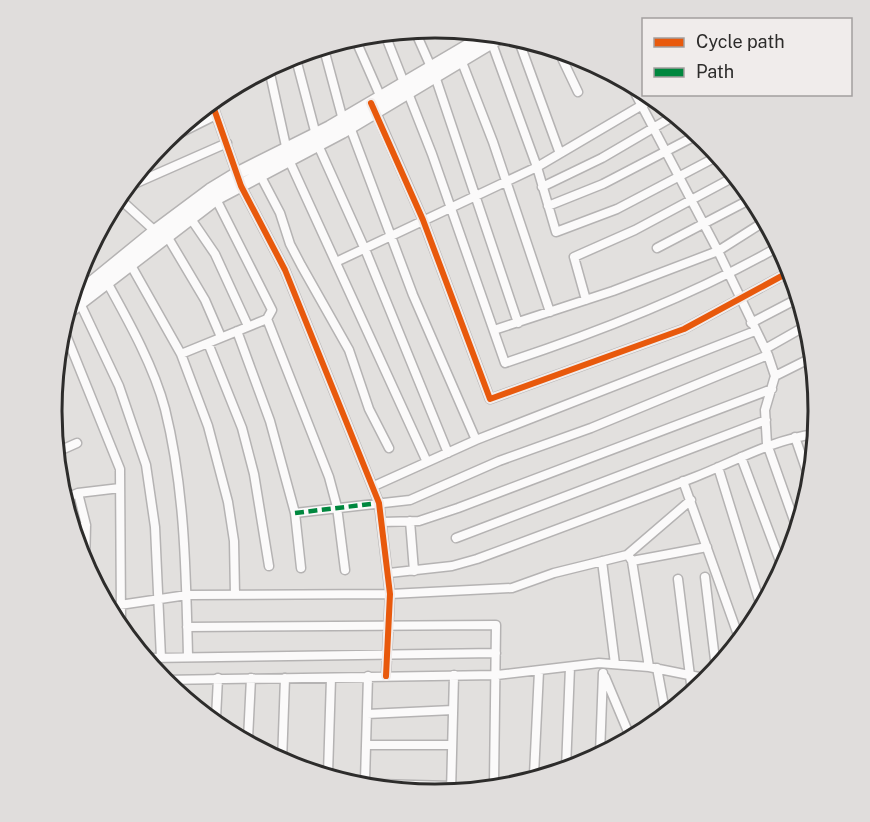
<svg xmlns="http://www.w3.org/2000/svg" width="870" height="822" font-family="'Public Sans',sans-serif">
  <rect width="100%" height="100%" fill="#e2e0de"/>
  <g fill="none" stroke-linecap="round" stroke-linejoin="round">
    <defs>
      <path id="minor" d="M 415,31 L 435,76 L 518,323
        M 386,37 L 432,154 L 505,363 C 599,332 692,296 778,247
        M 490,38 L 537,167 L 556,232 L 617,209 L 718,156
        M 357,43 L 382,100
        M 520,44 L 559,151
        M 324,49 L 343,120 L 350,127 L 413,295 L 476,440
        M 559,52 L 578,92
        M 295,55 L 316,135
        M 460,57 L 493,142 L 550,312
        M 269,69 L 289,160 L 427,462
        M 634,91 L 718,251 L 768,355 L 775,376 L 765,410 L 767,444 L 796,526
        M 213,106 L 241,186 L 285,270 L 379,503 L 390,594 L 386,676
        M 374,108 L 423,220 L 490,399 L 684,329 L 791,271
        M 162,142 L 216,115
        M 318,145 L 367,254 L 448,453
        M 258,171 L 280,213 L 290,244 L 301,265 L 349,350 L 369,409 L 389,448
        M 134,184 L 227,143
        M 542,187 L 602,158 L 672,117
        M 122,201 L 155,231 L 167,236 L 205,300 L 221,337
        M 548,206 L 603,184 L 699,134
        M 189,216 L 215,254 L 248,326
        M 657,248 L 747,201
        M 128,260 L 181,354 L 208,426 L 228,502 L 234,541 L 235,595
        M 336,262 L 537,167 L 649,101
        M 102,281 L 108,284 C 129,322 154,367 165,409 C 185,489 186,574 188,656
        M 78,299 L 119,386 L 146,465 L 155,527 L 161,658
        M 586,300 L 574,257 L 635,230 L 732,178
        M 267,319 L 329,477 L 337,507 L 345,570
        M 751,323 L 797,299
        M 494,330 L 613,291 L 718,251 L 762,223
        M 237,331 L 270,421 L 295,513 L 301,568
        M 66,335 L 120,469 L 121,619
        M 208,343 L 242,428 L 254,474 L 269,566
        M 765,349 L 802,328
        M 181,354 L 267,319 L 272,310 L 214,195
        M 775,376 L 809,359
        M 795,437 L 807,472
        M 59,451 L 77,443
        M 741,457 L 783,569
        M 718,467 L 760,603
        M 683,481 L 738,635
        M 374,486 L 476,440 L 755,331
        M 78,493 L 86,525 L 85,565
        M 68,497 L 78,493 L 120,488
        M 295,513 L 410,500 L 499,461 L 591,428 L 768,355
        M 410,521 L 414,571
        M 382,522 L 419,521 L 458,508 L 772,389
        M 75,530 L 86,525
        M 456,538 L 766,420
        M 630,558 L 632,561 L 707,547
        M 602,561 L 615,664
        M 632,561 L 649,667
        M 389,573 L 452,566 L 477,559 C 550,532 623,505 695,477 C 736,461 771,440 815,434
        M 705,577 L 716,668
        M 678,579 L 692,692
        M 113,606 L 187,595 L 390,594 L 512,588 L 554,573 L 627,555 L 691,500
        M 187,627 L 496,625 L 494,783
        M 147,658 L 496,653
        M 657,668 L 665,711
        M 605,677 L 629,734
        M 162,680 L 497,675 L 599,663 L 649,667 L 709,679
        M 367,714 L 453,710
        M 216,718 L 218,678
        M 248,739 L 251,678
        M 366,745 L 452,745
        M 600,754 L 603,673
        M 282,762 L 285,678
        M 566,769 L 570,667
        M 328,774 L 331,678
        M 534,775 L 539,671
        M 365,781 L 368,676
        M 377,784 L 451,786
        M 451,792 L 454,675"/>
      <path id="secondary" d="M 74,297 L 155,231 L 210,190 L 238,173 L 330,127 L 483,37
        M 71,310 L 217,198 L 342,132 L 497,39"/>
    </defs>
    <!-- minor casing -->
    <use href="#minor" stroke="#b5b3b3" stroke-width="11"/>
    <!-- secondary casing -->
    <use href="#secondary" stroke="#b5b3b3" stroke-width="15"/>
    <!-- minor -->
    <use href="#minor" stroke="#fbfafa" stroke-width="8"/>
    <!-- secondary -->
    <use href="#secondary" stroke="#fbfafa" stroke-width="12"/>
    <!-- quiet -->
    <path stroke="#00873e" stroke-width="4.5" stroke-dasharray="9 4.5" stroke-linecap="butt" d="M 295,513 L 379,503"/>
    <defs>
      <path id="cycleway" d="M 371,103 L 423,220 L 490,399 L 684,329 L 791,271
        M 213,106 L 241,186 L 285,270 L 379,503 L 390,594 L 386,676"/>
    </defs>
    <!-- cycleway casing -->
    <use href="#cycleway" stroke="#f0eceb" stroke-width="10"/>
    <!-- cycleway -->
    <use href="#cycleway" stroke="#e8590c" stroke-width="6"/>
  </g>
  <!-- crop -->
  <path d="M0 0H870V822H0ZM62 411a373 373 0 1 1 746 0a373 373 0 1 1-746 0Z" fill="#e0dddc" fill-rule="evenodd"/>
  <path fill="none" stroke="#2d2c2b" stroke-width="3" d="M62 411a373 373 0 1 1 746 0a373 373 0 1 1-746 0Z"/>
  <!-- legend -->
  <rect x="642" y="18" width="210" height="78" fill="#f0eceb" stroke="#a29f9e" stroke-width="1.5"/>
  <rect x="654" y="38" width="30" height="9" fill="#e8590c" stroke="#a29f9e" stroke-width="1.5"/>
  <text x="696" y="48" font-size="18" fill="#2d2c2b">Cycle path</text>
  <rect x="654" y="68" width="30" height="9" fill="#00873e" stroke="#a29f9e" stroke-width="1.5"/>
  <text x="696" y="78" font-size="18" fill="#2d2c2b">Path</text>
</svg>
